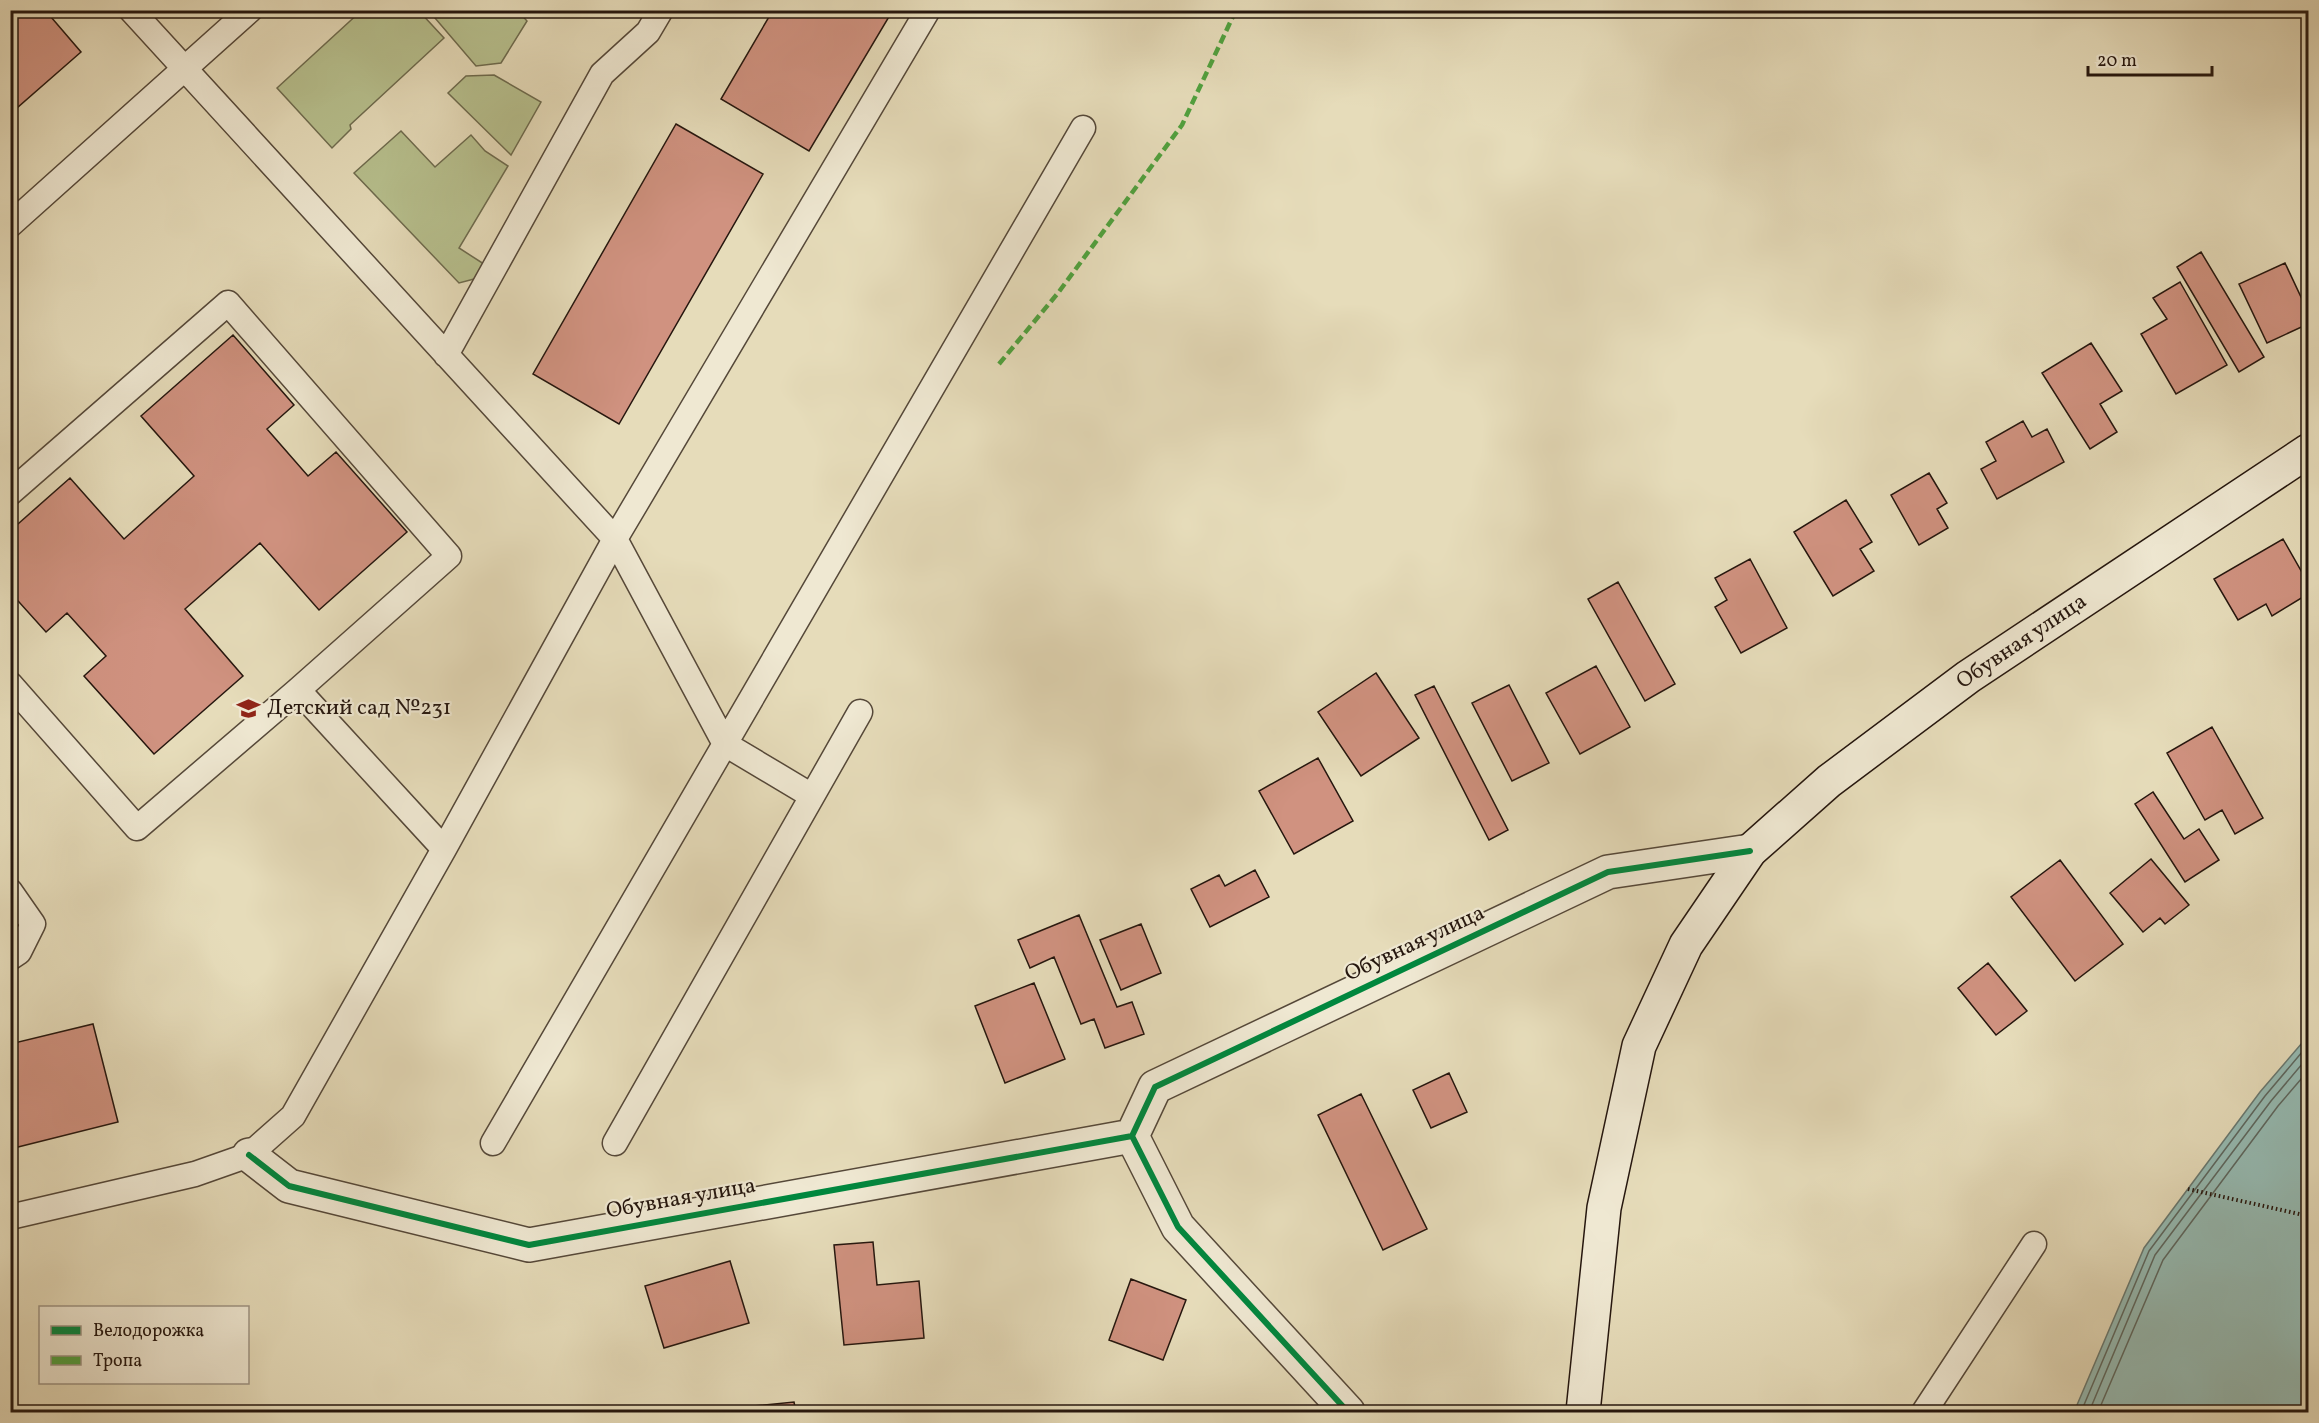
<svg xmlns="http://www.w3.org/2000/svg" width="2319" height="1423" font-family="Vollkorn,serif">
  <rect width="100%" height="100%" fill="#e6dcba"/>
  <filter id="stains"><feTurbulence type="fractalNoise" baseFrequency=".00333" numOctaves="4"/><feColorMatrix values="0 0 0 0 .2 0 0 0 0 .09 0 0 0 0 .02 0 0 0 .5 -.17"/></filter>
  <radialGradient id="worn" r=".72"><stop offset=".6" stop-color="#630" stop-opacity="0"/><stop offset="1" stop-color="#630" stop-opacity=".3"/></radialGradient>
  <!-- green -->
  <path fill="#b7c08e" stroke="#6e6b4e" stroke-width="1.5" d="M 361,11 L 419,11 L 444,38 L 350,125 L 351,129 L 332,148 L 277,88 Z
    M 429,11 L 518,11 L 527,21 L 501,63 L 476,66 Z
    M 494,75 L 541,102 L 511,155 L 448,93 L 466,76 Z
    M 401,131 L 435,167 L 471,135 L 485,151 L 508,166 L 459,248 L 487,266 L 474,279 L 459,283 L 354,173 Z"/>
  <!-- water -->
  <path fill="#96bbb3" stroke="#697971" stroke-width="1.5" d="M 2308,1036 L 2308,1412 L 2074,1412 L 2144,1248 L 2260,1092 Z"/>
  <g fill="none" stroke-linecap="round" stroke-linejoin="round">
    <!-- shore -->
    <path stroke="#5e6860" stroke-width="1.5" d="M 2081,1412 L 2149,1251 L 2265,1096 L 2308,1045
      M 2089,1412 L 2155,1255 L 2271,1101 L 2308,1057
      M 2098,1412 L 2163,1260 L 2278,1106 L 2308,1071"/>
  </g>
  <!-- building -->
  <path fill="#d09280" stroke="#25160e" stroke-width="1.5" d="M 10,10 L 45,10 L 81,52 L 10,114 Z
    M 773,10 L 893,10 L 809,151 L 721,99 Z
    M 676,124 L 763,174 L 619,424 L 533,374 Z
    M 2201,252 L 2264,357 L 2239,372 L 2177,267 Z
    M 2285,263 L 2308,312 L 2308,324 L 2267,343 L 2239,284 Z
    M 2180,282 L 2227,365 L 2176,394 L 2141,334 L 2167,319 L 2153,298 Z
    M 233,335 L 294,405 L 267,429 L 308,476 L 336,452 L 407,532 L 319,610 L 260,543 L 185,609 L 243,676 L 154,754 L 84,676 L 106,656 L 67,613 L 46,632 L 10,592 L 10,531 L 70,478 L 124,539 L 194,476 L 141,416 Z
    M 2091,343 L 2122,391 L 2100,404 L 2117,432 L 2090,449 L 2042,373 Z
    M 2023,421 L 2032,437 L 2047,429 L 2064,462 L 1997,499 L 1981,469 L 1996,461 L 1986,442 Z
    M 1929,473 L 1947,503 L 1937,509 L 1948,528 L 1919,545 L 1891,495 Z
    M 1846,500 L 1872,542 L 1860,549 L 1874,571 L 1833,596 L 1794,532 Z
    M 2283,539 L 2308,583 L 2308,594 L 2272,616 L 2266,604 L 2238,620 L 2214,579 Z
    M 1750,559 L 1787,628 L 1741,653 L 1715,607 L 1727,600 L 1715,578 Z
    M 1618,582 L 1675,684 L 1645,701 L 1588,599 Z
    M 1596,666 L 1630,727 L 1580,754 L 1546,693 Z
    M 1376,673 L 1419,738 L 1361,776 L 1318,712 Z
    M 1509,685 L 1549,763 L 1512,781 L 1472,703 Z
    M 1434,686 L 1508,830 L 1489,840 L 1415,695 Z
    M 2212,727 L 2263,818 L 2235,834 L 2222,810 L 2205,820 L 2167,753 Z
    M 1318,758 L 1353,821 L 1294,854 L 1259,791 Z
    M 2153,792 L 2184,839 L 2199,829 L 2219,860 L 2185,882 L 2135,804 Z
    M 2151,859 L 2189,905 L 2165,924 L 2160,918 L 2143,932 L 2110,893 Z
    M 2060,860 L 2123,944 L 2075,981 L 2011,897 Z
    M 1255,870 L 1269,897 L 1210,927 L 1191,889 L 1219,875 L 1225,886 Z
    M 1079,915 L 1117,1007 L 1132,1002 L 1144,1034 L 1105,1048 L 1094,1019 L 1081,1024 L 1054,957 L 1030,968 L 1018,940 Z
    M 1141,924 L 1161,973 L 1121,990 L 1100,940 Z
    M 1988,963 L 2027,1011 L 1996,1035 L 1958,988 Z
    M 1034,983 L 1065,1059 L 1005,1083 L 975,1006 Z
    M 93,1024 L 118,1122 L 10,1149 L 10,1044 Z
    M 1449,1073 L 1467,1112 L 1431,1128 L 1413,1090 Z
    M 1361,1094 L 1427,1229 L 1383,1250 L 1318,1115 Z
    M 873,1242 L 877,1285 L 919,1281 L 924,1338 L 844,1345 L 834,1245 Z
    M 730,1261 L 749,1323 L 664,1348 L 645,1286 Z
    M 1131,1279 L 1186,1300 L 1163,1360 L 1109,1340 Z
    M 794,1402 L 796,1412 L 754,1412 L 754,1406 Z"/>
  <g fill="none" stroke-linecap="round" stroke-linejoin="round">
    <defs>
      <path id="service" d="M 131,10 L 615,539 L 725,744 L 812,796
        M 10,225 L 250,10
        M 446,355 L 602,74 L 648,32 L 661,10
        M 10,493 L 228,303 L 449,556 L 298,690 L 137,828 L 10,684
        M 298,690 L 444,849
        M 10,891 L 33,924 L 19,952 L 10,958
        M 493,1143 L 1083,128
        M 615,1143 L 860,712
        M 10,1217 L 195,1174 L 249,1155 L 293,1116 L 444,849 L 615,539 L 928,10
        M 1924,1412 L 2034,1244"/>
      <path id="minor" d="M 249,1155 L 289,1186 L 529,1245 L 1132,1136
        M 1348,1412 L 1178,1227 L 1132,1136 L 1155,1087 L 1608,872 L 1750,851"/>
      <path id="secondary" d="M 1583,1412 L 1604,1208 L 1639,1046 L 1686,945 L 1750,851 L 1829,781 L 1968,677 L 2308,451"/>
    </defs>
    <!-- service casing -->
    <use href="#service" stroke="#554839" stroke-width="27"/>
    <!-- minor casing -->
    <use href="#minor" stroke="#554839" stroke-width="36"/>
    <!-- secondary casing -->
    <use href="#secondary" stroke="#25160e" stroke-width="36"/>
    <!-- path -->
    <path stroke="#25160e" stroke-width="4" stroke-dasharray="1.5 3" stroke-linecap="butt" d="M 2188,1189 L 2308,1216"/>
    <!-- service -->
    <use href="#service" stroke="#efe8d2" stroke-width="24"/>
    <!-- minor -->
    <use href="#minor" stroke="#efe8d2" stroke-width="33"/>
    <!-- secondary -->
    <use href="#secondary" stroke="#efe8d2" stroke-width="33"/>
    <!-- quiet -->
    <path stroke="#50a13e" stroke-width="4.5" stroke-dasharray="9 4.5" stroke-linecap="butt" d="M 999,364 L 1058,293 L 1182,125 L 1236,10"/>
    <defs>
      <path id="cycleway" d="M 249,1155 L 289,1186 L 529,1245 L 1132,1136
        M 1348,1412 L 1178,1227 L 1132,1136 L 1155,1087 L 1608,872 L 1750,851"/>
    </defs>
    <!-- cycleway casing -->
    <use href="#cycleway" stroke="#efe8d2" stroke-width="10"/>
    <!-- cycleway -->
    <use href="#cycleway" stroke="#00873e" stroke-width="6"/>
  </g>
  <!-- icons -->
  <defs>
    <symbol id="school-bare" viewBox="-9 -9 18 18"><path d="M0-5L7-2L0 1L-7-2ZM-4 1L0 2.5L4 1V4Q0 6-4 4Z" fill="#8f2418" stroke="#efe8d2" stroke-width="2.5" paint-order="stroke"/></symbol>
  </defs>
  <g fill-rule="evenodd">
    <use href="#school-bare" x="232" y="692" width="33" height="33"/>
  </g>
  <g text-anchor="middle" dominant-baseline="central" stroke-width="4.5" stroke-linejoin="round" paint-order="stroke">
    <!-- street labels -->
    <g font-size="22" fill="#25160e" stroke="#efe8d2">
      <text transform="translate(2022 642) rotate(-34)">Обувная улица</text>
      <text transform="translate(1415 944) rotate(-25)">Обувная улица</text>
      <text transform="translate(681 1199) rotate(-10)">Обувная улица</text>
    </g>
    <!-- poi labels -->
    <g font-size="22" fill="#25160e" stroke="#efe8d2" text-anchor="start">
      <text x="267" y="708">Детский сад №231</text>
    </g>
  </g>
  <!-- margin -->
  <rect width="2319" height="1423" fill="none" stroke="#e6dcba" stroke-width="36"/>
  <rect x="12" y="12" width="2295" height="1399" fill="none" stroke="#25160e" stroke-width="3"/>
  <rect x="18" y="18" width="2283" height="1387" fill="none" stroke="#25160e" stroke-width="1.5"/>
  <!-- legend -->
  <rect x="39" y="1306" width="210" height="78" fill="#efe8d2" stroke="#9e9484" stroke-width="1.5"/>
  <rect x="51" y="1326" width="30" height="9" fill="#00873e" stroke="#9e9484" stroke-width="1.5"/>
  <text x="93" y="1336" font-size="18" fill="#25160e">Велодорожка</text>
  <rect x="51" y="1356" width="30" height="9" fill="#50a13e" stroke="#9e9484" stroke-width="1.5"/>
  <text x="93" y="1366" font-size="18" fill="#25160e">Тропа</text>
  <!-- scale -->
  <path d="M2088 66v9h124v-9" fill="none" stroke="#25160e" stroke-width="3"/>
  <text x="2097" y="66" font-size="18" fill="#25160e" stroke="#efe8d2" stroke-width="4.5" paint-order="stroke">20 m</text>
  <rect width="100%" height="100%" filter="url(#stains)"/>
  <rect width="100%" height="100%" fill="url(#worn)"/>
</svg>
